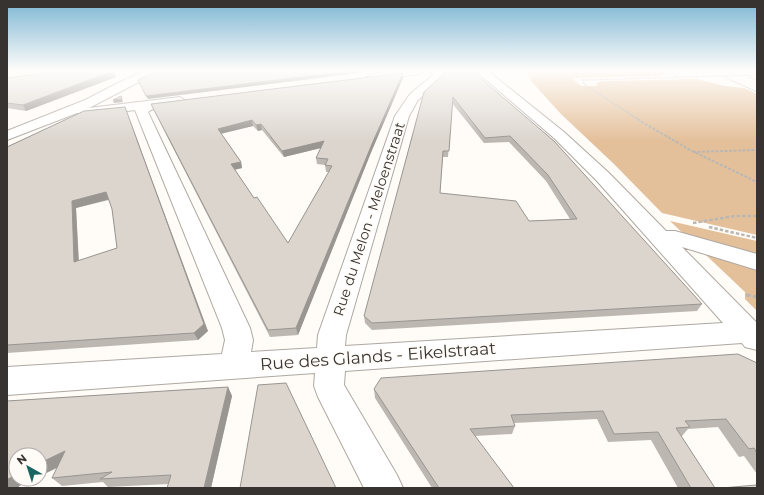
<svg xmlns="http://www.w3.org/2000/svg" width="764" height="495" font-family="Montserrat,sans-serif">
  <rect width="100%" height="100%" fill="#fffbf7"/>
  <!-- built -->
  <path fill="#fbefe2" d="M 7,71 L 59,71 L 63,81 L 7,91 Z"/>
  <!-- forest -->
  <path fill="#e4c09a" d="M 526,71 L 664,71 L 666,74 L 660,76 L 572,78 L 581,86 L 596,86 L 598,82 L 607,81 L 697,79 L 725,86 L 744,88 L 757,94 L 757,235 L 662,213 L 614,164 L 561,114 L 531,81 Z
    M 670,221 L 757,241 L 757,311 L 745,299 L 745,292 Z"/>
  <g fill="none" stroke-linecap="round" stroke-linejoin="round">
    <defs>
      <path id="minor" d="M 145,71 L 160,71 L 89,108 L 180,97 L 186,101 C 179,111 158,103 148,112 L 250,328 L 253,340 L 251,352 L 317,348 L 318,335 L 395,116 L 410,94 L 433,75 L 432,71 L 443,71 L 445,76 L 418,100 L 409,116 L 346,335 L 345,346 L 723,323 L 597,181 L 554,138 L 476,71 L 488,71 L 564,132 L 609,173 L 666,231 L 675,231 L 757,254 L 757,270 L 682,247 L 757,323 L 757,350 L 745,347 L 742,343 L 345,371 L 344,385 L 397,475 L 403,488 L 364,488 L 318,397 L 314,386 L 315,373 L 7,395 L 7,367 L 222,354 L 225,340 L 222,328 L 135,110 L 89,116 L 77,113 L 7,140 L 7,131 L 85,100 L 120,82 Z
        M 391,71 L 424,71 L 419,74 L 373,80 L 367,77 L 373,74 Z"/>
    </defs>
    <!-- minor casing -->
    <use href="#minor" stroke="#aea8a2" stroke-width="2"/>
    <!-- path-far3 -->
    <path stroke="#bab7b3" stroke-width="1.5" stroke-dasharray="2 1" stroke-linecap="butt" d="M 668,71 L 678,77
      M 725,71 L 735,76
      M 724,77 L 757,92
      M 748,77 L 757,80
      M 639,120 L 584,84 L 583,80 L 757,75"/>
    <!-- path-far2 -->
    <path stroke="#bab7b3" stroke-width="2" stroke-dasharray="3 1.5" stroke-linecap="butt" d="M 637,119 L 690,150 L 757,182
      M 693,152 L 757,150"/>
    <!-- path-far1 -->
    <path stroke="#bab7b3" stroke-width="2.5" stroke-dasharray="3.5 2" stroke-linecap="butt" d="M 693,223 L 735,216 L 757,216
      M 709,227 L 757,238"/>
    <!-- path -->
    <path stroke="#bab7b3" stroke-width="3" stroke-dasharray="4.5 2.5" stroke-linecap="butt" d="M 746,295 L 757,297"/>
    <!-- minor -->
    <use href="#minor" fill="#fff" fill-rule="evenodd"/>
  </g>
  <!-- wall -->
  <path fill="#bcb7b1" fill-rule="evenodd" d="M 114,71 L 116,77 L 26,111 L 7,108 L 7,77 L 7,78 Z
    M 444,71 L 472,71 L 702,304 L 697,311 L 372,330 L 365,323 L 364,316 L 445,73 ZM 452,103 L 484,143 L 509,142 L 546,181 L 570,219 L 529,221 L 440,193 L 443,157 L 448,157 Z
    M 403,73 L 403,78 L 372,150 L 298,335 L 270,337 L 153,109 L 151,104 ZM 253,126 L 258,131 L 262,130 L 284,157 L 321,148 L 316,158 L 317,164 L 325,165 L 326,172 L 329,172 L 288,243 L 254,198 L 235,170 L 242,168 L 241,162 L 221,134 Z
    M 84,111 L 208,331 L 198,340 L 7,353 L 7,147 ZM 109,200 L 112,209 L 117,248 L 79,261 L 76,208 Z
    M 757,363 L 757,474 L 744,456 L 739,457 L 718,427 L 688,429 L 682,436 L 681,436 L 715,488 L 678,488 L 651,440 L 608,442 L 597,419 L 514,423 L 515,426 L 512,434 L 475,436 L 514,488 L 432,488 L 375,398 L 374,389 Z
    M 228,387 L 232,396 L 211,488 L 167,488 L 169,484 L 108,487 L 103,482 L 62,486 L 52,478 L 57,468 L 40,476 L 40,455 L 16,455 L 16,479 L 34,479 L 19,486 L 19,488 L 7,488 L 7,401 Z"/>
  <!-- shaded-wall -->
  <path fill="#999590" d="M 114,71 L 116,77 L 26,111 L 23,105 Z
    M 133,71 L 141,71 L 134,74 Z
    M 351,71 L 375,71 L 148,99 L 146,96 Z
    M 403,73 L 403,78 L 372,150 L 298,335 L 296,328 L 372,144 Z
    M 122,99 L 123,102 L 114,103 L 113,100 Z
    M 125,107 L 208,331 L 198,340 L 194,333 Z
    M 252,120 L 253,126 L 219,134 L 218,129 Z
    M 261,124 L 262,130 L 258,131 L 256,125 Z
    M 324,141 L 325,147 L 284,157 L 282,151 Z
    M 241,162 L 242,168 L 232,170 L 231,164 Z
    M 106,192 L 110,199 L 76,208 L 79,270 L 74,262 L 72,201 Z
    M 228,387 L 232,396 L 211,488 L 204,488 Z
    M 65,451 L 74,459 L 40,476 L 40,463 Z
    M 16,475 L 16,479 L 34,479 L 19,486 L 19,488 L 8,488 L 8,479 Z"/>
  <!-- building -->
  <path fill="#dbd5ce" stroke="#999590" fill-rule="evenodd" d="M 61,71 L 113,71 L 23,105 L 7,103 L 7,78 Z
    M 156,71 L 351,71 L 146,96 L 138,80 Z
    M 447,71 L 472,71 L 554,141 L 702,304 L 372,323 L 364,316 L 424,92 ZM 453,97 L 485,138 L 510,136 L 548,175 L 577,219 L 529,221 L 516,201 L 440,193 L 443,151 L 449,151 Z
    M 403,73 L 372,144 L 296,328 L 268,330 L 151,104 ZM 252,120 L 256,125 L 261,124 L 282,151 L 324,141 L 316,158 L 328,159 L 325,165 L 332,166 L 288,243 L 257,197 L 254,198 L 231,164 L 241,162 L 218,129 Z
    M 121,96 L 122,99 L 113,100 Z
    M 125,107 L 204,324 L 194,333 L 7,345 L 7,147 L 84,111 ZM 106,192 L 112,209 L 117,248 L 74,262 L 72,201 Z
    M 738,354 L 757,363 L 757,453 L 754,448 L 749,449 L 726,419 L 685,421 L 690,427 L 676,428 L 715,488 L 691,488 L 658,432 L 614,434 L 603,411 L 511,415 L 515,426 L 470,429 L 514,488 L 439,488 L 374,389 L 381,378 Z
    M 286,383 L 336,488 L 240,488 L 258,385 Z
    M 228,387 L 204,488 L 167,488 L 171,475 L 100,479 L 112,472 L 52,478 L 65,451 L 40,463 L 40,455 L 16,455 L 16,475 L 8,479 L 8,488 L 7,488 L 7,401 Z
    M 756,485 L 757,488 L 722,488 Z"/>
  <!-- sky -->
  <linearGradient id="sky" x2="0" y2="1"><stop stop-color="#7cb6d3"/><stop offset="0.5" stop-color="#fffdfb"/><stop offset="1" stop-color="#fffdfb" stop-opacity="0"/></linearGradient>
  <rect width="764" height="141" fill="url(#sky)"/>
  <g text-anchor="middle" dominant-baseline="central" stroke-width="3" stroke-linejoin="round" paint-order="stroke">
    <!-- street labels -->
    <g font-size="14" fill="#363331" stroke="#fffbf7">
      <text transform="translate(369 219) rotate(-72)">Rue du Melon - Meloenstraat</text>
    </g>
    <!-- near-street labels -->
    <g font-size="17" fill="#363331" stroke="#fffbf7">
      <text transform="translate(378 356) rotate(-4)">Rue des Glands - Eikelstraat</text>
    </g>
  </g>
  <!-- border -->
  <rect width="764" height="495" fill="none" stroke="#363331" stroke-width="16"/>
  <!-- north arrow -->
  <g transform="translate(28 467) rotate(321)"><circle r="19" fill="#fffbf7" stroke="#afaba8"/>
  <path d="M0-3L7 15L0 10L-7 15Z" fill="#186561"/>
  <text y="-6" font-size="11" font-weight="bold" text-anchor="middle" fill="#363331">N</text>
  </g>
</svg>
